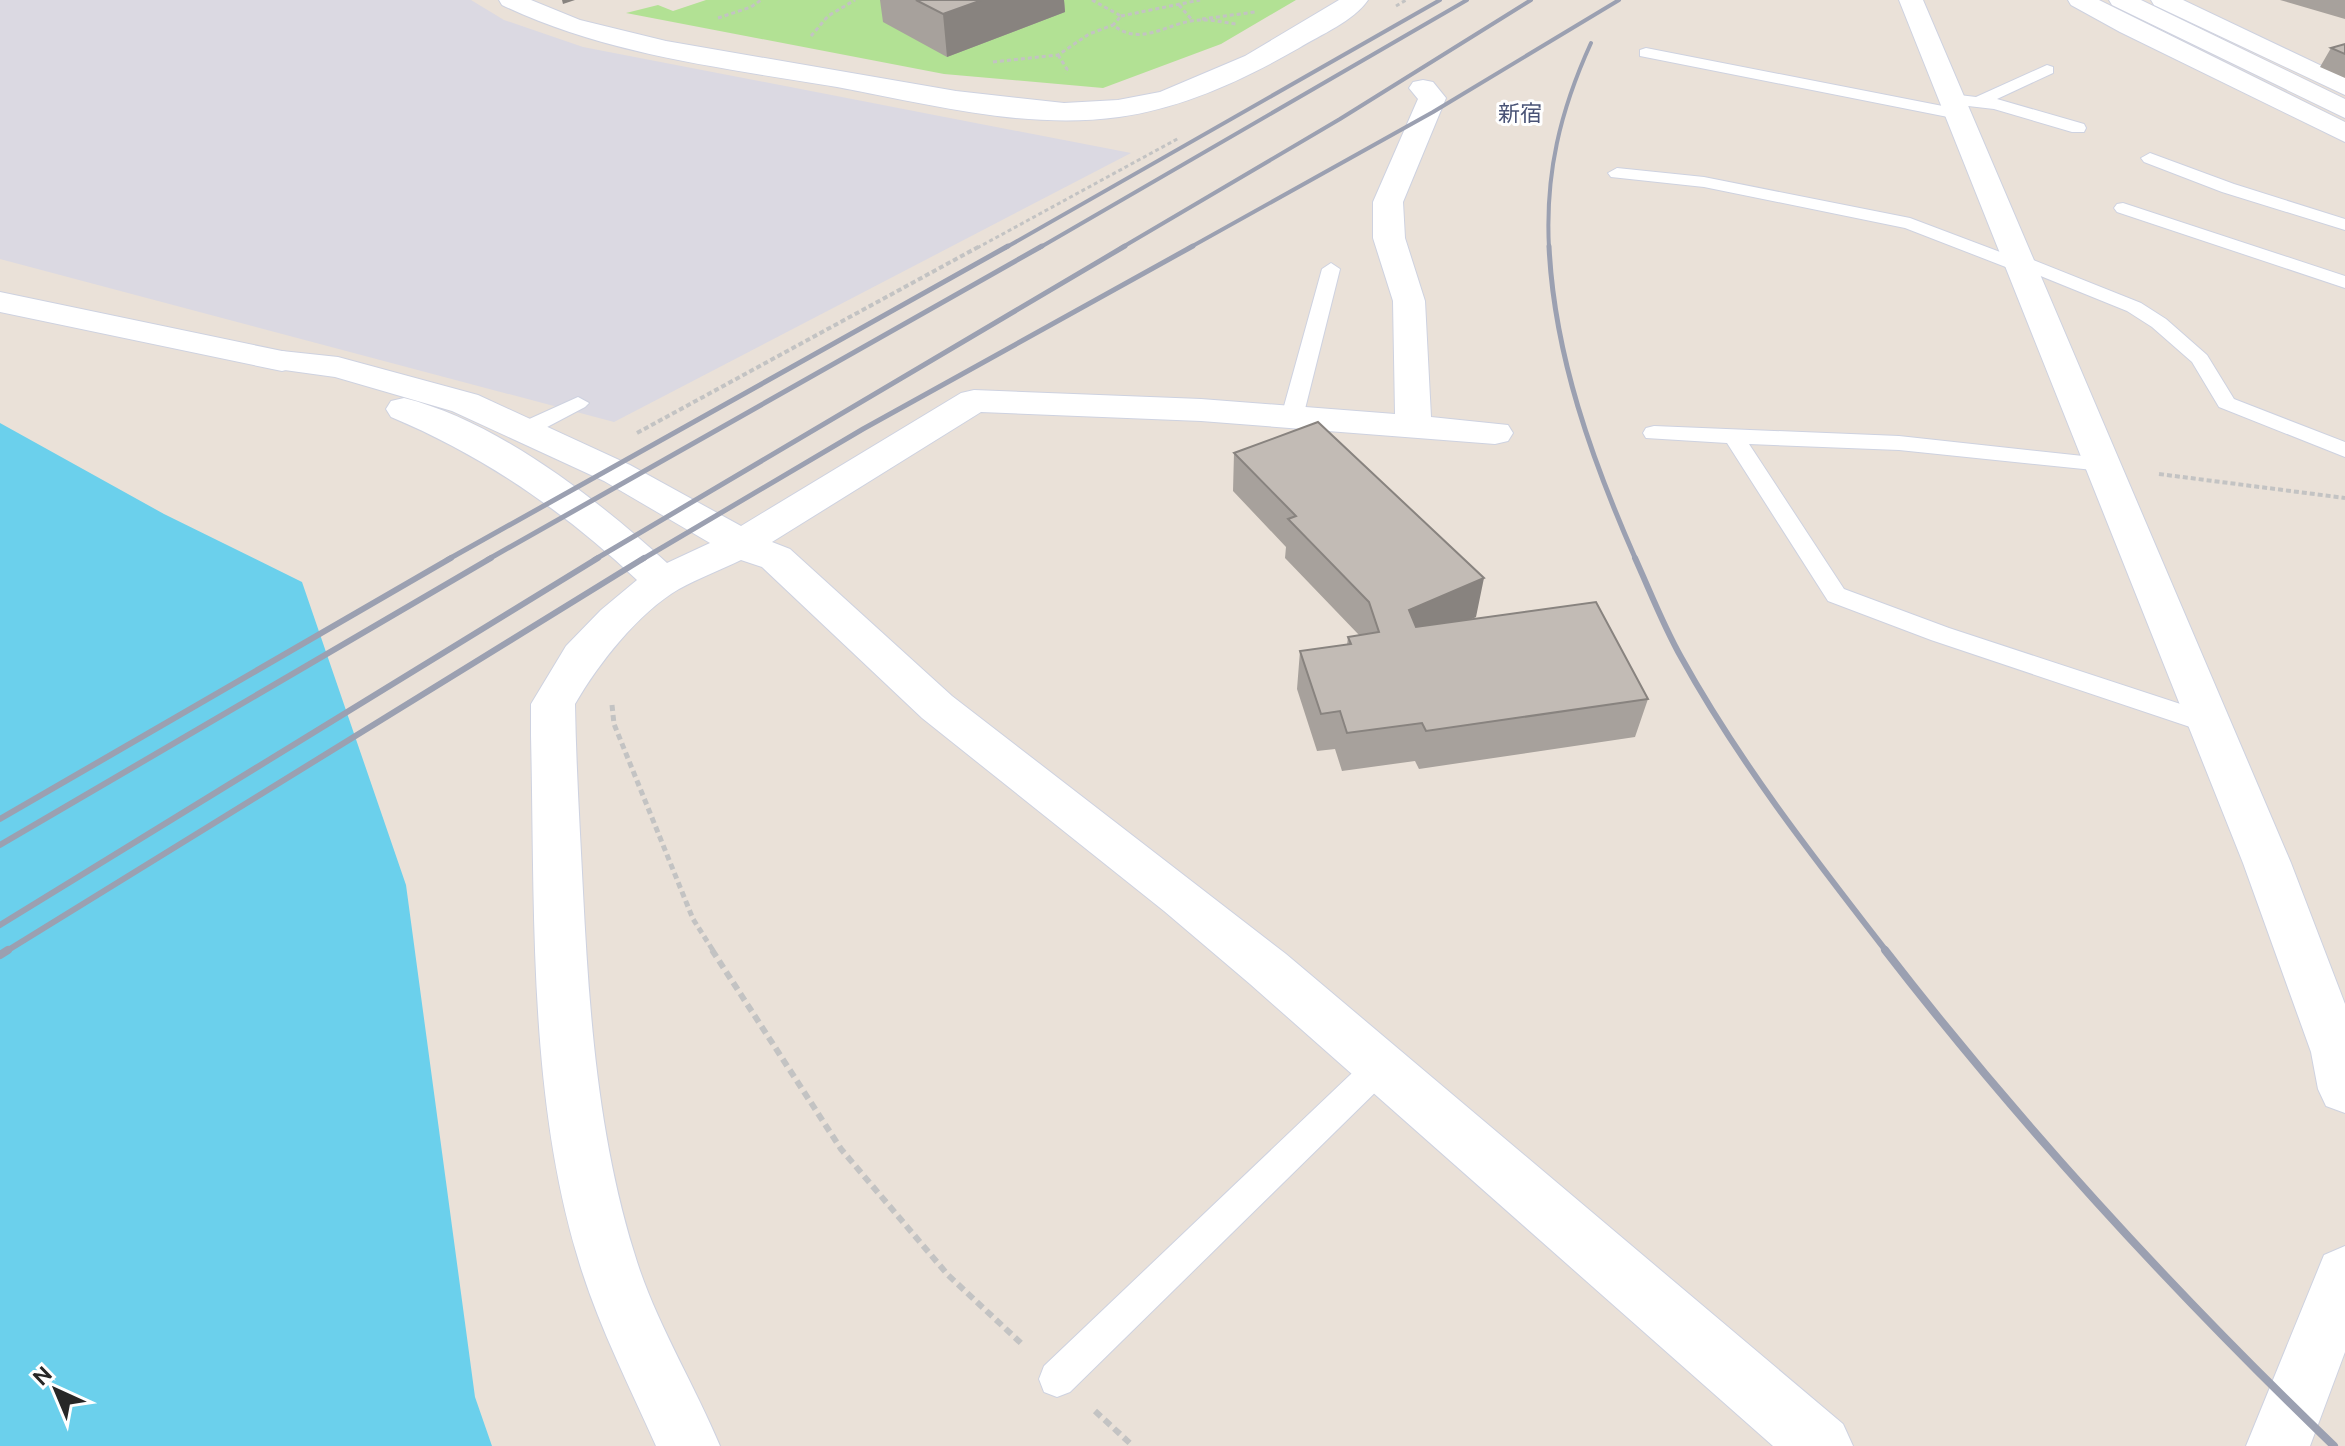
<svg xmlns="http://www.w3.org/2000/svg" width="2345" height="1446" font-family="Ubuntu,'Noto Sans JP',sans-serif">
  <rect width="100%" height="100%" fill="#eae1d8"/>
  <!-- industrial -->
  <path fill="#dbd9e2" d="M 0,0 L 471,0 L 504,20 L 583,47 L 1131,153 L 614,422 L 0,259 Z"/>
  <!-- green -->
  <path fill="#b2e194" d="M 706,0 L 1296,0 L 1221,44 L 1103,88 L 944,74 L 626,13 L 658,5 L 673,11 Z"/>
  <!-- water -->
  <path fill="#6bd0ec" d="M 0,423 L 164,514 L 302,582 L 406,885 L 475,1397 L 492,1446 L 0,1446 Z"/>
  <g fill="none" stroke-linecap="round" stroke-linejoin="round">
    <defs>
      <path id="lane" d="M 1646,48 L 1958,109 L 1966,114 L 1958,119 L 1640,56 L 1640,50 Z
        M 2047,65 L 2053,67 L 2053,73 L 1997,99 L 2084,124 L 2086,128 L 2084,132 L 2072,132 L 1994,109 L 1951,104 L 1943,99 L 1951,94 L 1976,97 Z
        M 2150,153 L 2234,184 L 2345,219 L 2345,230 L 2222,192 L 2144,162 L 2141,158 Z
        M 1617,168 L 1704,177 L 1910,218 L 2016,258 L 2028,258 L 2141,303 L 2166,319 L 2207,355 L 2234,399 L 2345,442 L 2345,457 L 2219,407 L 2192,362 L 2152,327 L 2127,311 L 2028,271 L 2016,271 L 1905,228 L 1704,187 L 1611,177 L 1608,173 Z
        M 2123,203 L 2345,276 L 2345,288 L 2117,212 L 2114,208 L 2117,204 Z
        M 1331,263 L 1340,269 L 1303,417 L 1300,422 L 1284,422 L 1281,417 L 1322,269 Z
        M 578,397 L 589,403 L 585,407 L 532,435 L 516,435 L 513,430 L 516,425 Z
        M 1654,426 L 1899,436 L 2111,459 L 2114,464 L 2111,469 L 2103,471 L 1899,450 L 1749,444 L 1844,589 L 1949,628 L 2217,716 L 2221,723 L 2217,730 L 2208,733 L 2199,730 L 1931,640 L 1828,601 L 1727,443 L 1646,438 L 1643,433 L 1646,428 Z
        M 1381,1052 L 1392,1056 L 1397,1066 L 1392,1076 L 1070,1392 L 1057,1397 L 1044,1392 L 1039,1379 L 1044,1366 L 1370,1056 Z"/>
      <path id="street" d="M 2068,0 L 2099,0 L 2345,122 L 2345,142 L 2120,32 L 2071,5 Z
        M 2151,0 L 2183,0 L 2345,77 L 2345,95 L 2154,5 Z
        M 1423,80 L 1433,82 L 1446,98 L 1403,202 L 1405,238 L 1425,301 L 1431,417 L 1508,425 L 1513,433 L 1508,441 L 1495,444 L 1201,421 L 981,412 L 772,542 L 790,549 L 952,696 L 1286,954 L 1843,1424 L 1853,1446 L 1773,1446 L 1250,984 L 1164,911 L 922,718 L 762,567 L 741,560 C 720,570 699,578 679,589 C 638,613 598,664 575,704 C 576,767 580,830 583,892 C 589,1012 598,1136 634,1252 C 654,1320 693,1381 720,1446 L 656,1446 C 628,1383 596,1321 577,1255 C 528,1091 535,905 531,735 L 531,704 L 566,646 L 601,610 L 637,580 C 564,511 484,456 391,417 L 386,409 L 391,401 L 404,398 C 497,421 597,499 667,563 L 710,543 L 604,481 L 452,411 L 335,377 L 270,368 L 265,361 L 270,354 L 282,351 L 338,357 L 478,395 L 630,465 L 741,526 L 961,393 L 974,390 L 1201,399 L 1395,414 L 1393,301 L 1373,238 L 1373,202 L 1418,99 L 1409,88 L 1413,82 Z
        M 2345,1246 L 2345,1352 L 2310,1446 L 2246,1446 L 2324,1255 Z"/>
      <path id="secondary" d="M 499,0 L 531,0 L 580,20 L 666,41 L 956,91 L 1064,103 L 1118,100 L 1160,92 L 1245,56 L 1339,0 L 1368,0 C 1354,21 1320,35 1299,48 C 1243,80 1183,108 1119,117 C 1026,130 928,104 837,87 C 724,68 606,55 502,5 Z
        M 1899,0 L 1923,0 L 2291,863 L 2345,1004 L 2345,1113 L 2326,1106 L 2318,1089 L 2311,1052 L 2243,863 Z
        M 2109,0 L 2141,0 L 2345,99 L 2345,118 L 2112,5 Z
        M 0,292 L 282,351 L 294,354 L 299,361 L 294,368 L 282,371 L 0,312 Z"/>
    </defs>
    <!-- lane casing -->
    <use href="#lane" stroke="#ced2e0" stroke-width="2"/>
    <!-- street casing -->
    <use href="#street" stroke="#ced2e0" stroke-width="2"/>
    <!-- secondary casing -->
    <use href="#secondary" stroke="#ced2e0" stroke-width="2"/>
    <!-- path-far3 -->
    <path stroke="#c3c3c3" stroke-width="3" stroke-dasharray="4 3" stroke-linecap="butt" d="M 1092,0 L 1121,16 L 1113,25 C 1139,46 1163,26 1191,21 C 1206,18 1221,22 1236,24
      M 1179,5 L 1192,20
      M 1396,6 L 1406,0
      M 1121,16 L 1200,0
      M 718,18 L 751,7 L 761,0
      M 1202,19 L 1255,12
      M 811,36 L 828,16 L 855,0
      M 1058,55 L 1067,69 L 1065,73
      M 993,62 L 1058,55 L 1089,34 L 1113,25
      M 977,248 L 1179,138"/>
    <!-- path-far2 -->
    <path stroke="#c3c3c3" stroke-width="4" stroke-dasharray="5 3" stroke-linecap="butt" d="M 637,433 L 980,246
      M 2159,474 L 2345,498"/>
    <!-- path-far1 -->
    <path stroke="#c3c3c3" stroke-width="5" stroke-dasharray="6 4" stroke-linecap="butt" d="M 612,705 L 614,724 L 693,919 L 714,952"/>
    <!-- path -->
    <path stroke="#c3c3c3" stroke-width="6" stroke-dasharray="8 5" stroke-linecap="butt" d="M 712,950 L 841,1149 L 948,1275 L 1023,1345
      M 1095,1411 L 1133,1446"/>
    <!-- lane -->
    <use href="#lane" fill="#fff" fill-rule="evenodd"/>
    <!-- street -->
    <use href="#street" fill="#fff" fill-rule="evenodd"/>
    <!-- secondary -->
    <use href="#secondary" fill="#fff" fill-rule="evenodd"/>
    <!-- rail-far3 -->
    <path stroke="#9ba0b1" stroke-width="4" d="M 1005,248 L 1440,0
      M 1039,248 L 1467,0
      M 1121,248 L 1340,119 L 1531,0
      M 1189,248 L 1433,112 L 1619,0
      M 1549,248 C 1545,174 1560,111 1591,43"/>
    <!-- rail-far2 -->
    <path stroke="#9ba0b1" stroke-width="5" d="M 1549,246 C 1554,355 1592,460 1636,560
      M 447,560 L 1008,246
      M 487,560 L 1042,246
      M 594,560 L 1125,246
      M 641,560 L 863,429 L 1193,246"/>
    <!-- rail-far1 -->
    <path stroke="#9ba0b1" stroke-width="6" d="M 1635,558 C 1650,591 1663,625 1681,657 C 1739,762 1814,858 1887,952
      M 0,819 L 451,558
      M 0,845 L 491,558
      M 0,925 L 598,558
      M 5,952 L 644,558"/>
    <!-- rail -->
    <path stroke="#9ba0b1" stroke-width="8" d="M 1885,950 C 2022,1127 2173,1291 2334,1446
      M 0,955 L 8,950"/>
  </g>
  <!-- wall -->
  <path fill="#a7a19c" d="M 880,0 L 1064,0 L 1065,12 L 947,57 L 883,22 Z
    M 2280,0 L 2345,0 L 2345,19 Z
    M 2345,44 L 2345,78 L 2320,67 L 2331,48 Z
    M 1234,453 L 1476,617 L 1470,619 L 1648,699 L 1635,737 L 1419,769 L 1415,761 L 1342,771 L 1335,749 L 1317,751 L 1297,689 L 1300,651 L 1347,645 L 1348,637 L 1359,635 L 1285,558 L 1286,547 L 1233,491 Z"/>
  <!-- shaded-wall -->
  <path fill="#88837f" d="M 562,0 L 575,0 L 563,4 Z
    M 982,0 L 1064,0 L 1065,12 L 947,57 L 943,14 Z
    M 1484,578 L 1476,617 L 1403,649 L 1409,610 Z"/>
  <!-- building -->
  <path fill="#c2bbb5" stroke="#88837f" stroke-width="2" d="M 916,0 L 982,0 L 943,14 Z
    M 2345,44 L 2345,54 L 2331,48 Z
    M 1318,422 L 1484,578 L 1409,610 L 1416,627 L 1596,602 L 1648,699 L 1426,731 L 1422,723 L 1347,733 L 1340,711 L 1321,714 L 1300,651 L 1351,644 L 1348,637 L 1379,632 L 1369,602 L 1288,519 L 1296,516 L 1234,453 Z"/>
  <g text-anchor="middle" dominant-baseline="central" stroke-width="6" stroke-linejoin="round" paint-order="stroke">
    <!-- far-quarter labels -->
    <g font-size="22" fill="#495376" stroke="#fff">
      <text x="1520" y="112">新宿</text>
    </g>
  </g>
  <!-- north arrow -->
  <g transform="translate(56 1390) rotate(316)" stroke="#ffffff" stroke-width="6" paint-order="stroke">
  <path d="M0-6L14 30L0 20L-14 30Z" fill="#272727"/>
  <text y="-12" font-size="22" font-weight="bold" text-anchor="middle" fill="#272727">N</text>
  </g>
</svg>
